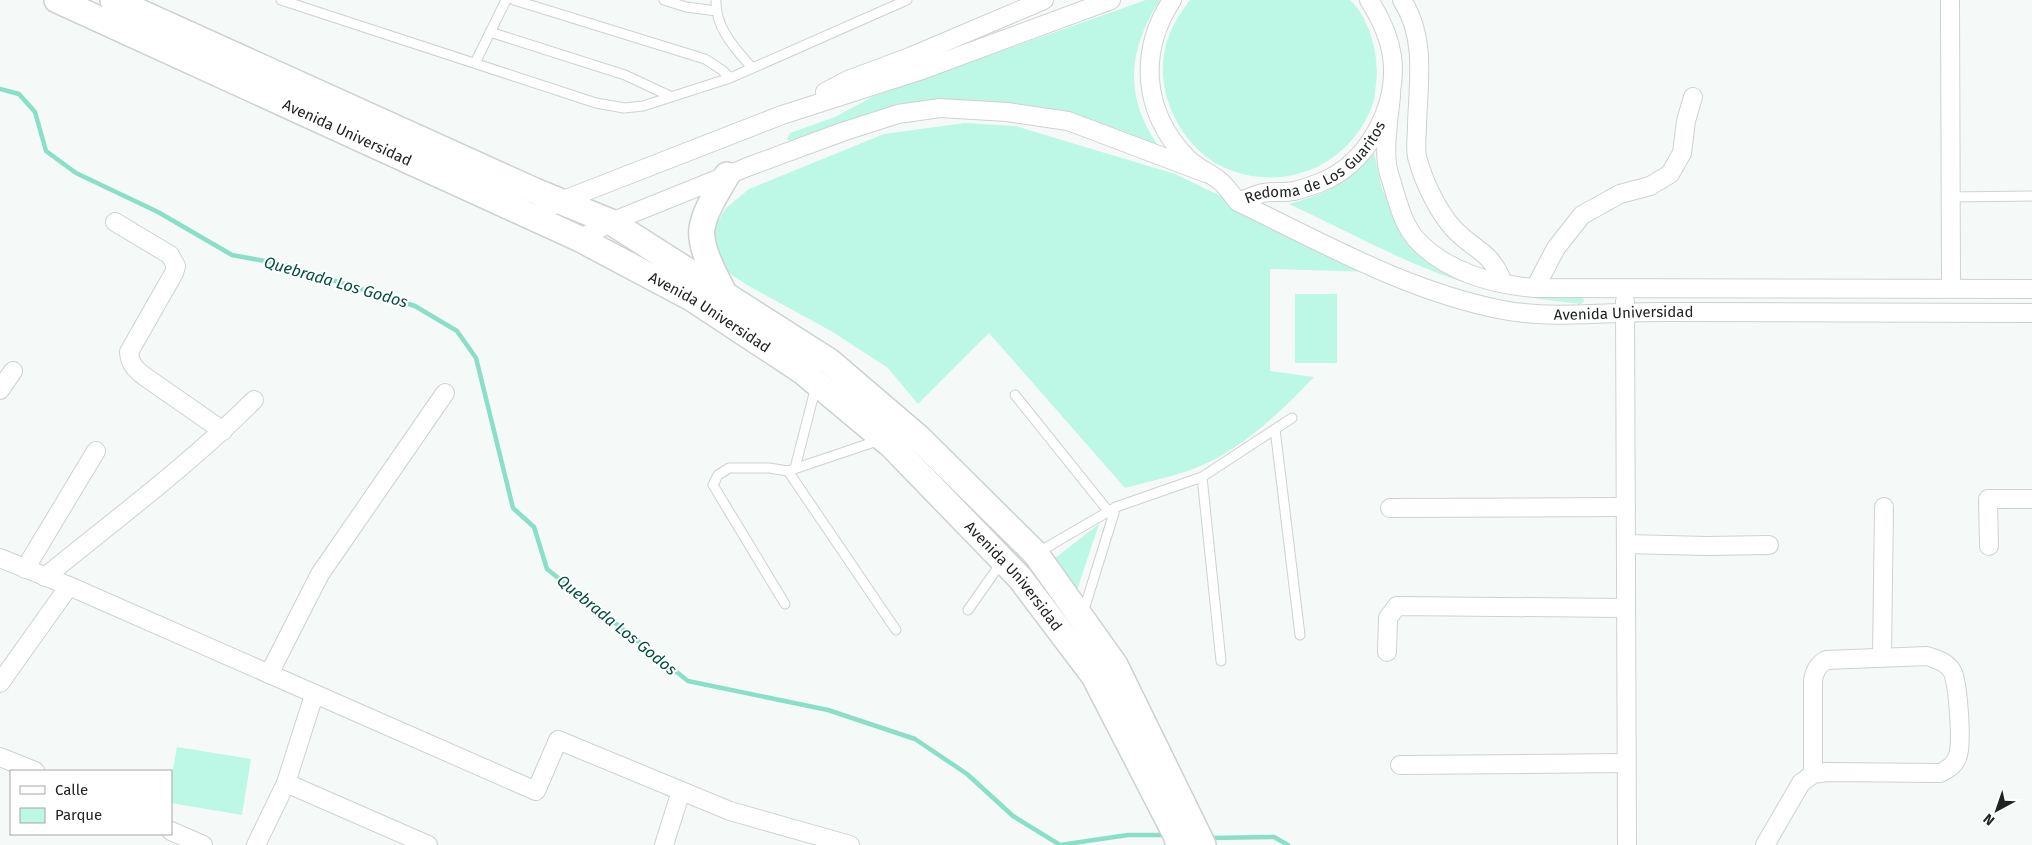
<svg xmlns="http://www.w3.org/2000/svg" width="2032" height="845" font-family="'Fira Sans',sans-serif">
  <rect width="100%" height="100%" fill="#f5faf9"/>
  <!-- green -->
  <path fill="#bdf7e6" d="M 1146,0 L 1160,0 C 1126,53 1124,100 1162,151 L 1086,118 L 1043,108 L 983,101 L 934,102 L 792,143 L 787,139 L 790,133 L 835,117 L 872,97 Z
    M 1190,0 L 1350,0 C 1370,18 1380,58 1376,84 C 1375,91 1375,100 1372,106 C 1350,164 1288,192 1230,170 C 1186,154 1156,99 1164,54 C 1167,33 1178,16 1190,0 Z
    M 965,123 L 1015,126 L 1175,174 L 1377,272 L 1270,269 L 1270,371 L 1314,377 C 1283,410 1244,447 1203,465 C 1178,476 1150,481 1125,488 L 989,333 L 918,404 L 888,368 L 831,331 L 747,285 L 723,269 L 712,231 L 726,208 L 749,189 L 884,134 Z
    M 1373,149 L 1382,189 L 1395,212 L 1414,236 L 1482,278 L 1579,296 L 1583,298 L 1584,301 L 1581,304 C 1546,300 1513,296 1479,287 C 1413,268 1351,233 1289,204 C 1329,193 1348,183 1373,149 Z
    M 1295,294 L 1337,294 L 1337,363 L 1295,363 Z
    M 1099,524 L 1077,590 L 1055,558 Z
    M 177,747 L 251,759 L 242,815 L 171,803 L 171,780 Z"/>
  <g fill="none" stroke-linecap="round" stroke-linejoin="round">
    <!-- stream -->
    <path stroke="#89dfc8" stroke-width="4.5" d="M 0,89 L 19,94 L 35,112 L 46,151 L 76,173 L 158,212 L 232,255 L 281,264 L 415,306 L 457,331 L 476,358 L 513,508 L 534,527 L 547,569 L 688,681 L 828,710 L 915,739 L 967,774 L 1013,816 L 1060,845 L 1128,835 L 1166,835
      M 1209,838 L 1274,837 L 1288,845"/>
    <defs>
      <path id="lane" d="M 281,0 L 596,103 L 624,108 L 643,106 L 730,78 L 907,0
        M 514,0 L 705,59 L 722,70 L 730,78
        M 664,0 L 686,7 L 717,11
        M 716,0 C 715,28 735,48 752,68
        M 490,32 L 625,75 L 672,97
        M 475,63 L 506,0
        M 1951,197 L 2032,196
        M 1015,395 L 1113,517
        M 1275,429 L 1300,635
        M 795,468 L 816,386
        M 788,471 L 896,630
        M 1202,477 L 1221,661
        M 1037,553 L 1116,507 L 1202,477 L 1292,418
        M 785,604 L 713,485 L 718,475 L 729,468 L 769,468 L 788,471 L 880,440
        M 968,610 L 1001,563
        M 1083,613 L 1114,513"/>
      <g id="street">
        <path id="s1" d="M 1172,0 C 1138,52 1143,112 1186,157 C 1196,168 1209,172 1220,181 C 1227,187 1232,195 1238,202 C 1246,199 1255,195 1263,193 C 1273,191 1284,193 1294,191 C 1302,189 1311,186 1319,183 C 1367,165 1399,107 1392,56 C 1389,36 1380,17 1369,0"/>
        <path d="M 1402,0 C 1427,39 1418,83 1417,126 C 1417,136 1415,147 1417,157 C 1423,180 1437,210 1453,228 C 1474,251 1491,250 1503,283"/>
        <path d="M 1950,0 L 1951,288"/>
        <path d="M 825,92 L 848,80 L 912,56 L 1044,0"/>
        <path d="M 1391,96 C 1389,118 1384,142 1387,164 C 1388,173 1392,182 1394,190 C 1399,207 1404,224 1415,238 C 1444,271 1493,285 1535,288 L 2032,289"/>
        <path id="s2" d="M 1238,202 C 1323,243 1409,292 1503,310 C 1558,320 1615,311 1671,312 C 1791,312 1912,313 2032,313"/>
        <path d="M 531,217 L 561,201 L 782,115 L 919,71 L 1111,0"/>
        <path d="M 115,222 L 170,255 L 176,266 L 174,273 L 129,352 C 130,364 135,369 144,376 L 223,431"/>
        <path d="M 580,239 L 611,222 L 750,166 L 842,132 L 898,114 L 940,108 L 1007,112 L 1068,121 L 1206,173"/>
        <path d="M 1535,288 L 1556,248 L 1582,215 L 1620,194 L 1650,186 L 1670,174 L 1682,153 L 1686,121 L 1693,97"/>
        <path d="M 1625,301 L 1627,845"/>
        <path d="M 0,390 L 13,371"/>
        <path d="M 1390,508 L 1626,507"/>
        <path d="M 1626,544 L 1707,546 L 1769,545"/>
        <path d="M 1989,546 L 1988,499 L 2032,499"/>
        <path d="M 0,558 L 69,586 L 536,791 L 558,740 L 730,811 L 850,845"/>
        <path d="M 25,569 L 96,451"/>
        <path d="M 45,577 C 116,519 189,465 254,400"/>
        <path d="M 1387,652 L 1388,618 L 1397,606 L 1626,608"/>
        <path d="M 1882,657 L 1884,507"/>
        <path d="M 269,674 L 320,574 L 445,393"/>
        <path d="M 0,683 L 69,586"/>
        <path d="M 0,757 L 35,771"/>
        <path d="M 1400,765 L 1626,763"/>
        <path d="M 286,783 L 428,845"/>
        <path d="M 171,831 L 203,845"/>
        <path d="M 256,845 L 286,783 L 314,695"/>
        <path d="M 664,845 L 681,791"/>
        <path d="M 1765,845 L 1801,783 L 1813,774 L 1827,772 L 1940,773 C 1947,770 1954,766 1957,758 C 1963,746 1958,686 1953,673 C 1949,663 1937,659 1927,656 L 1826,660 C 1818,665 1815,670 1813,680 L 1813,774"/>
      </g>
      <g id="secondary">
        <path id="s3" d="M 57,0 L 580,239 L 693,299 L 802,371 L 892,446 L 1020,578 L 1094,676 L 1176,835 L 1179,845"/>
        <path d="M 113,0 L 535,191 L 611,222 L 829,361 L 919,438 L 1036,554 L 1115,665 L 1203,845"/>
        <path d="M 725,295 C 716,277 699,248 702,228 C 705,210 718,191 727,175"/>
      </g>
    </defs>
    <!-- lane casing -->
    <use href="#lane" stroke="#cdd2d0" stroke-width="11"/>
    <!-- street casing -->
    <use href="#street" stroke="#cdd2d0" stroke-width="20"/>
    <!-- secondary casing -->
    <use href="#secondary" stroke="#cdd2d0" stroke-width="28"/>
    <!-- lane -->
    <use href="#lane" stroke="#fff" stroke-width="9"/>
    <!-- street -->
    <use href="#street" stroke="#fff" stroke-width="18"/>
    <!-- secondary -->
    <use href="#secondary" stroke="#fff" stroke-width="25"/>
  </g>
  <g text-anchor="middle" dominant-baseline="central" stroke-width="4" stroke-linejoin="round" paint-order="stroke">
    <!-- street labels -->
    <g font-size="15" fill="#212323" stroke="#fff">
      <text stroke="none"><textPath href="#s3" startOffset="319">Avenida Universidad</textPath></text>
      <text stroke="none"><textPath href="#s1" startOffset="331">Redoma de Los Guaritos</textPath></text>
      <text stroke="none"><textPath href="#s3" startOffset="724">Avenida Universidad</textPath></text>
      <text stroke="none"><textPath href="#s2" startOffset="408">Avenida Universidad</textPath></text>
      <text stroke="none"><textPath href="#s3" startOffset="1129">Avenida Universidad</textPath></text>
    </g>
    <!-- water labels -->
    <g font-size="16" font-style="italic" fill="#004f41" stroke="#fff">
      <text transform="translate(336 282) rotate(16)">Quebrada Los Godos</text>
      <text transform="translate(617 625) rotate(39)">Quebrada Los Godos</text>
    </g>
  </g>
  <!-- legend -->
  <rect x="10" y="770" width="162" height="65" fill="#ffffff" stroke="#a6a7a7"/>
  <rect x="20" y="786" width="25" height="8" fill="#ffffff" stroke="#a6a7a7"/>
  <text x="55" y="795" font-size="15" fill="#212323">Calle</text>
  <rect x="20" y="808" width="25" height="15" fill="#bdf7e6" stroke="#a6a7a7"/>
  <text x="55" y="820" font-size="15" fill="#212323">Parque</text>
  <!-- north arrow -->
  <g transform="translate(1997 810) rotate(220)" stroke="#ffffff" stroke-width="4" paint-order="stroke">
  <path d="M0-4L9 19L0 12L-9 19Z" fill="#212323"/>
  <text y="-8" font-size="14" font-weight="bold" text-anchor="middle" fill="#212323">N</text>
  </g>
</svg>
